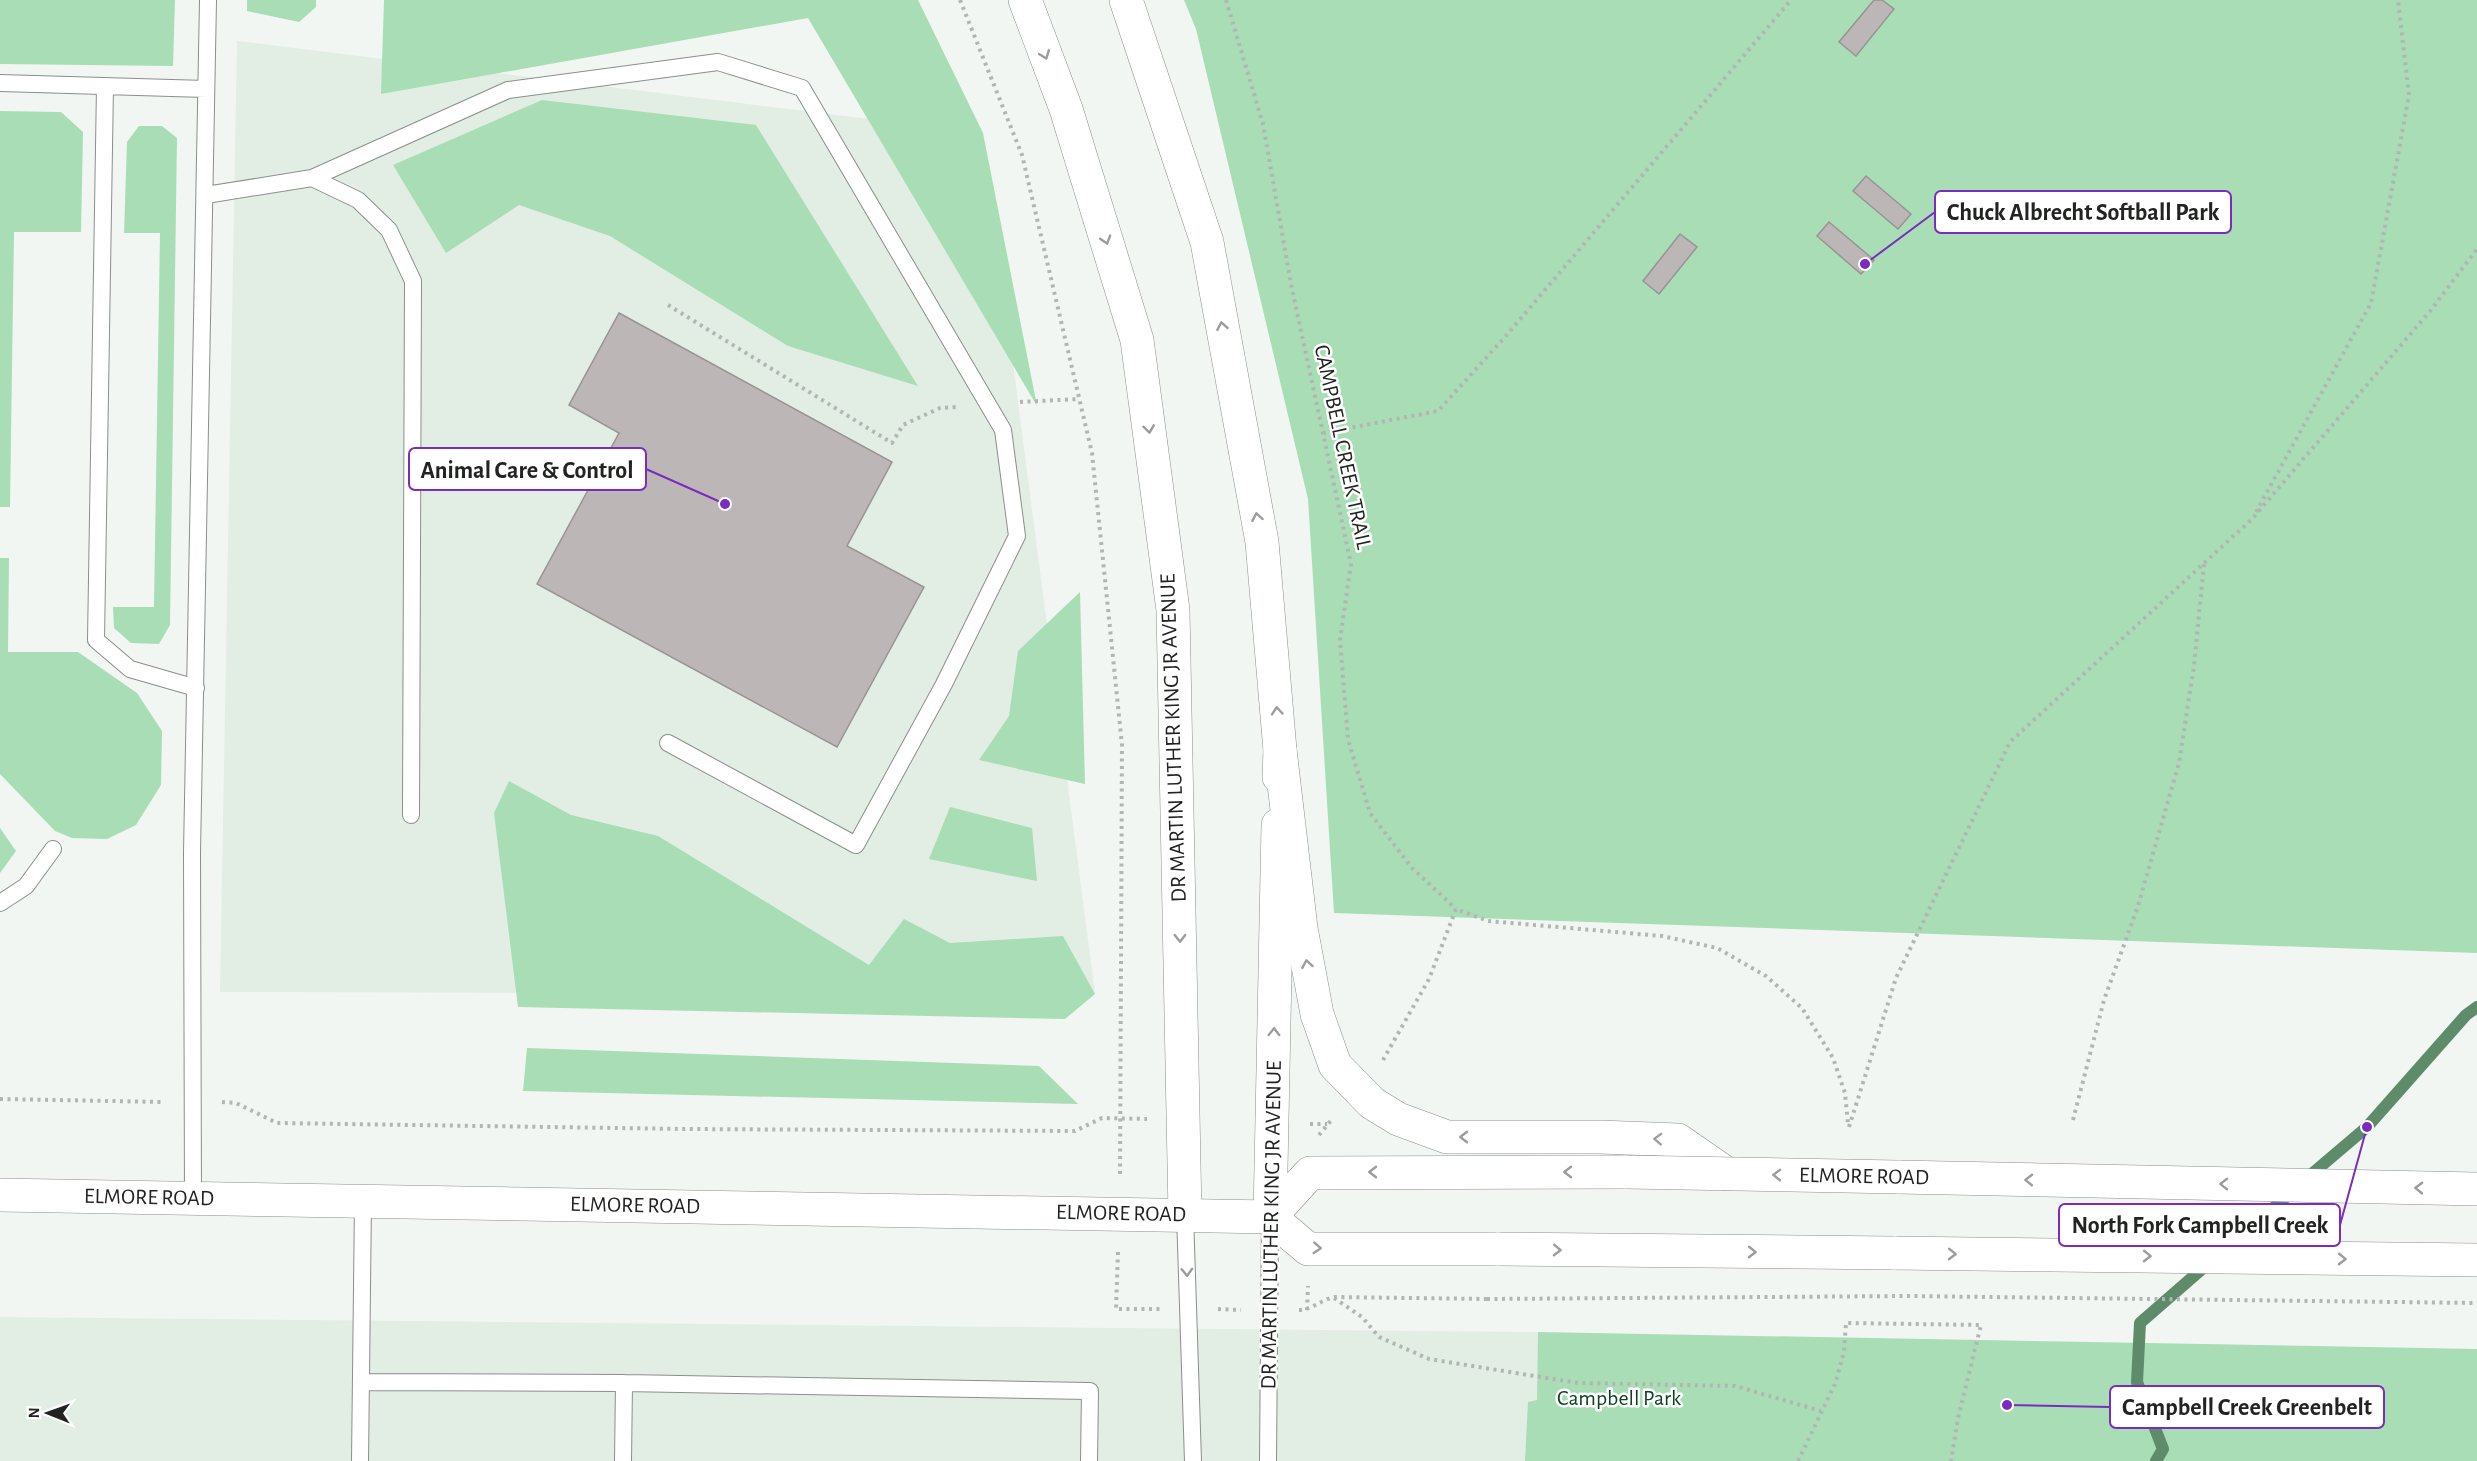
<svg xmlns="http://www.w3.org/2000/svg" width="2477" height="1461" font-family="'Alegreya Sans',sans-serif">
  <rect width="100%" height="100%" fill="#f1f6f2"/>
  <!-- built -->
  <path fill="#e2ede4" d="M 237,41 L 983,133 L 1095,994 L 220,992 Z
    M 0,1317 L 1538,1332 L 1537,1461 L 0,1461 Z"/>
  <!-- green -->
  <path fill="#a8ddb5" d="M 0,0 L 175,0 L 173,66 L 0,64 Z
    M 247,0 L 316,0 L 316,7 L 299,22 L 247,11 Z
    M 384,0 L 918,0 L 983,133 L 1037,406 L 808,18 L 381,94 Z
    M 1184,0 L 2477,0 L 2477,953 L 1334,913 L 1308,499 L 1196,29 Z
    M 542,100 L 756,125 L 918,386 L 788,346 L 610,236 L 519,205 L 446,253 L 393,165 Z
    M 0,111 L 61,112 L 83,132 L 81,232 L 14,232 L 10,507 L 0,507 Z
    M 139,126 L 162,126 L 177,138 L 170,625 L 159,644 L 131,643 L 114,628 L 113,607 L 154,607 L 160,233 L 124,233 L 127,142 Z
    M 0,558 L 9,558 L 8,652 L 78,652 L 137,693 L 162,731 L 161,785 L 136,825 L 107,839 L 72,838 L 55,831 L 0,774 Z
    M 1080,592 L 1085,784 L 979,760 L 1009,716 L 1018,651 Z
    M 509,781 L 571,815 L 658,836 L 869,965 L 904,919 L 950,943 L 1063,936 L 1095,994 L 1065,1019 L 518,1007 L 494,813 Z
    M 950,807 L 1032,828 L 1037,881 L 929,859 Z
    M 0,828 L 16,851 L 0,873 Z
    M 527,1048 L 1039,1066 L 1078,1104 L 523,1091 Z
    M 1538,1332 L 2477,1349 L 2477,1461 L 1525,1461 L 1528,1402 L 1537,1400 Z"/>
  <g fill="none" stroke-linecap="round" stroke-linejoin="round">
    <!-- stream -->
    <path stroke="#5e8c6a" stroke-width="12" d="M 2307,1178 L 2367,1127 L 2466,1015 L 2477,1007
      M 2223,1251 L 2292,1192
      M 2156,1461 L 2163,1449 L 2137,1382 L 2140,1323 L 2210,1262"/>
  </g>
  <!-- building -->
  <path fill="#bcb6b7" stroke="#999394" stroke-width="1.5" d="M 1874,0 L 1882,0 L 1894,9 L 1856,56 L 1839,42 Z
    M 1866,176 L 1911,214 L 1898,229 L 1853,191 Z
    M 1829,222 L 1874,260 L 1861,274 L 1817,236 Z
    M 1680,234 L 1697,247 L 1659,294 L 1643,281 Z
    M 619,313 L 892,462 L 847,546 L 924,587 L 837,747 L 537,584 L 619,433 L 569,405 Z"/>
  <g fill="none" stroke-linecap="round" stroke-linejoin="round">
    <defs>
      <path id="service" d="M 0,83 L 206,89
        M 105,86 L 96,640 L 130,669 L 196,688
        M 312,178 L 358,200 L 389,230 L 413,281 L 411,815
        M 206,195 L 312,178 L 508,90 L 718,62 L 802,88 L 1003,430 L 1017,536 L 944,684 L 856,845 L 668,743
        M 0,903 L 26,886 L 53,849
        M 193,1197 L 192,853 L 208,0
        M 1185,1214 L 1193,1461
        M 361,1382 L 624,1383 L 1090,1391 L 1089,1461
        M 360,1461 L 363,1201
        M 623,1461 L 624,1383
        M 1268,1461 L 1270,1217"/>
      <path id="tertiary" d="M 1025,0 L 1066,109 L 1137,340 L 1173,610 L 1185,1214
        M 1126,0 L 1207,242 L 1262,542 L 1280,750 L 1279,777
        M 1270,1217 L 1278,825"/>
      <path id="secondary" d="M 1280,750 L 1301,928 L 1317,1014 L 1335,1065 L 1372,1103 L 1398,1119 L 1447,1137 L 1600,1137 L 1678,1140 L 1727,1174
        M 1898,1177 L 2477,1189
        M 0,1195 L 1270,1217 L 1308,1249 L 1499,1249
        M 1270,1217 L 1310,1173 L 1627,1172
        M 1893,1253 L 2477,1260"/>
    </defs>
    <!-- service casing -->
    <use href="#service" stroke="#8b8f8c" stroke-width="18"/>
    <!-- tertiary casing -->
    <use href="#tertiary" stroke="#8b8f8c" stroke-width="34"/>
    <!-- secondary casing -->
    <use href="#secondary" stroke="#8b8f8c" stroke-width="34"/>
    <!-- path -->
    <path stroke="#b2b6b3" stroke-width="4" stroke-dasharray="3 4.5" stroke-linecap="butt" d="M 960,0 L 1022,155 L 1092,453 L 1122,745 L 1120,1178
      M 1226,0 L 1263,124 L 1291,284 L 1351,564 L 1340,640 L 1348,739 L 1370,813 L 1412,868 L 1456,909
      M 668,305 L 892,443 L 903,425 L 940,408 L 956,407
      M 1020,402 L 1079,399
      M 1323,433 L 1438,411 L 1505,337 L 1791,0
      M 2256,512 L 2371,303 L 2409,95 L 2398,0
      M 1383,1060 L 1429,979 L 1456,909 L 1488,921 L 1662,936 L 1717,948 L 1766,976 L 1802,1008 L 1833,1058 L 1845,1093 L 1848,1124
      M 0,1099 L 164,1102
      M 222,1102 L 236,1103 L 277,1123 L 684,1129 L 1075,1131 L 1102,1118 L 1147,1119
      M 2073,1120 L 2104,1000 L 2138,906 L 2179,763 L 2194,666 L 2204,564
      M 1310,1124 L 1327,1124
      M 1849,1127 L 1896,978 L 2010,742 L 2252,519 L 2431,310 L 2477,249
      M 1319,1135 L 1333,1118
      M 1118,1252 L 1116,1309 L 1160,1309
      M 1334,1298 L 1362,1317 L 1379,1337 L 1429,1359 L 1578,1383 L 1735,1386 L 1821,1411
      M 1218,1309 L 1241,1310
      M 1299,1310 C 1311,1310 1321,1300 1334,1297 L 1487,1299
      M 1307,1310 L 1308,1286
      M 1798,1461 L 1835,1384 L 1844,1352 L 1846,1323 L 1981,1325 L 1958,1418 L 1951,1461"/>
    <!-- service -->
    <use href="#service" stroke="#fff" stroke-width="16"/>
    <!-- tertiary -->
    <use href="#tertiary" stroke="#fff" stroke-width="33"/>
    <!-- secondary -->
    <use href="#secondary" stroke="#fff" stroke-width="33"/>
    <defs>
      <path id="secondary-bridge" d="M 1627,1172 L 1898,1177
        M 1499,1249 L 1893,1253"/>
    </defs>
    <!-- secondary-bridge casing -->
    <use href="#secondary-bridge" stroke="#8b8f8c" stroke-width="34" stroke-linecap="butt"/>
    <!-- path-bridge -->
    <path stroke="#b2b6b3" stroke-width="4" stroke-dasharray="3 4.5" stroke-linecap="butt" d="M 1487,1299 L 1908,1296 L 2477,1303"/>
    <!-- secondary-bridge -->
    <use href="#secondary-bridge" stroke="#fff" stroke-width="33"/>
  </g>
  <!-- one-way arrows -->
  <defs><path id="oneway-chevron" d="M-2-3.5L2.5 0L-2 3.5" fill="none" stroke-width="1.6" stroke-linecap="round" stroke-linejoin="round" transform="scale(1.5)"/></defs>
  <g stroke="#9c9c9c">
    <use href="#oneway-chevron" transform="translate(1045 55) rotate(69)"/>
    <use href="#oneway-chevron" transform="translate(1106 240) rotate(73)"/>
    <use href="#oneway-chevron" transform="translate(1222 326) rotate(-100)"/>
    <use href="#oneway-chevron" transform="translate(1149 429) rotate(82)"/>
    <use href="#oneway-chevron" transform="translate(1257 517) rotate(-100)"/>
    <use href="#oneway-chevron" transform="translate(1277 711) rotate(-95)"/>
    <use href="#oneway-chevron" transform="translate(1180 938) rotate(89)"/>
    <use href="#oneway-chevron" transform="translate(1307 964) rotate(-100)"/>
    <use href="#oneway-chevron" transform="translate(1274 1032) rotate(-89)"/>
    <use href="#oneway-chevron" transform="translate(1464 1137) rotate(180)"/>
    <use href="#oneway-chevron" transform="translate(1658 1139) rotate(-178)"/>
    <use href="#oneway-chevron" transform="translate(1373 1172) rotate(180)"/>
    <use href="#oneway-chevron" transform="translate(1568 1172) rotate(180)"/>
    <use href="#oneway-chevron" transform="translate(1777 1175) rotate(-179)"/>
    <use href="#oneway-chevron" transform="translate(2029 1180) rotate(-179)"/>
    <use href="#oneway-chevron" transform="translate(2224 1184) rotate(-179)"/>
    <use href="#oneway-chevron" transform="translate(2419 1188) rotate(-179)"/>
    <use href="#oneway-chevron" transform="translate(1317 1248) rotate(3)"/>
    <use href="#oneway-chevron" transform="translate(1557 1250) rotate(1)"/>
    <use href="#oneway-chevron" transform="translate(1752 1252) rotate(1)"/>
    <use href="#oneway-chevron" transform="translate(1952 1254) rotate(1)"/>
    <use href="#oneway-chevron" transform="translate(2147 1256) rotate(1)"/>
    <use href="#oneway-chevron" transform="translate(2342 1259) rotate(1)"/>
    <use href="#oneway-chevron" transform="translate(1187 1272) rotate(88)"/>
  </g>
  <g text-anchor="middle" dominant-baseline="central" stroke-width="5" stroke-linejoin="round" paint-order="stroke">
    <!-- street labels -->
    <g font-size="22" fill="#222422" stroke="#fff">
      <text transform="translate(1343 447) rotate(78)">CAMPBELL CREEK TRAIL</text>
      <text transform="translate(1173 738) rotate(-92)">DR MARTIN LUTHER KING JR AVENUE</text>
      <text transform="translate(1864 1176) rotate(1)">ELMORE ROAD</text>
      <text transform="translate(149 1197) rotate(1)">ELMORE ROAD</text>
      <text transform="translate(635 1205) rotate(1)">ELMORE ROAD</text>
      <text transform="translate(1121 1213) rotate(1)">ELMORE ROAD</text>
      <text transform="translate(1271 1225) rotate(-89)">DR MARTIN LUTHER KING JR AVENUE</text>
    </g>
    <!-- park labels -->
    <g font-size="22" fill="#104122" stroke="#fff">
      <text x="1619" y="1398">Campbell Park</text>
    </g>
  </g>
  <!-- callouts -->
  <path fill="none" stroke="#7b2cbf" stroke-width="2" d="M1865 264L1935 212M725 504L646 469M2367 1127L2340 1225M2007 1405L2110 1407"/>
  <g fill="#7b2cbf" stroke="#fff" stroke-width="2">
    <circle cx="1865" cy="264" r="6"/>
    <circle cx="725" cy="504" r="6"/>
    <circle cx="2367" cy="1127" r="6"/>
    <circle cx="2007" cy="1405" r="6"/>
  </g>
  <g fill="#fff" stroke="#7b2cbf" stroke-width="2">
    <rect x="1935" y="191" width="296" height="42" rx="6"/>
    <rect x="409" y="448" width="237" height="42" rx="6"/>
    <rect x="2059" y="1204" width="281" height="42" rx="6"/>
    <rect x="2110" y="1386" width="274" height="42" rx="6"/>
  </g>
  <g font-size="24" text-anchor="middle" font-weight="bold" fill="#222422">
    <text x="2083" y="220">Chuck Albrecht Softball Park</text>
    <text x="527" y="478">Animal Care &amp; Control</text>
    <text x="2200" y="1233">North Fork Campbell Creek</text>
    <text x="2247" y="1415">Campbell Creek Greenbelt</text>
  </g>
  <!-- north arrow -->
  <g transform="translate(48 1413) rotate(271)" stroke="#ffffff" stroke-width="4.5" paint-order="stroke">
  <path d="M0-4.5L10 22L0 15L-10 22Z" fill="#222422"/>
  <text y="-9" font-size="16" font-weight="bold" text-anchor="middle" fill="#222422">N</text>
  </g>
</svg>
